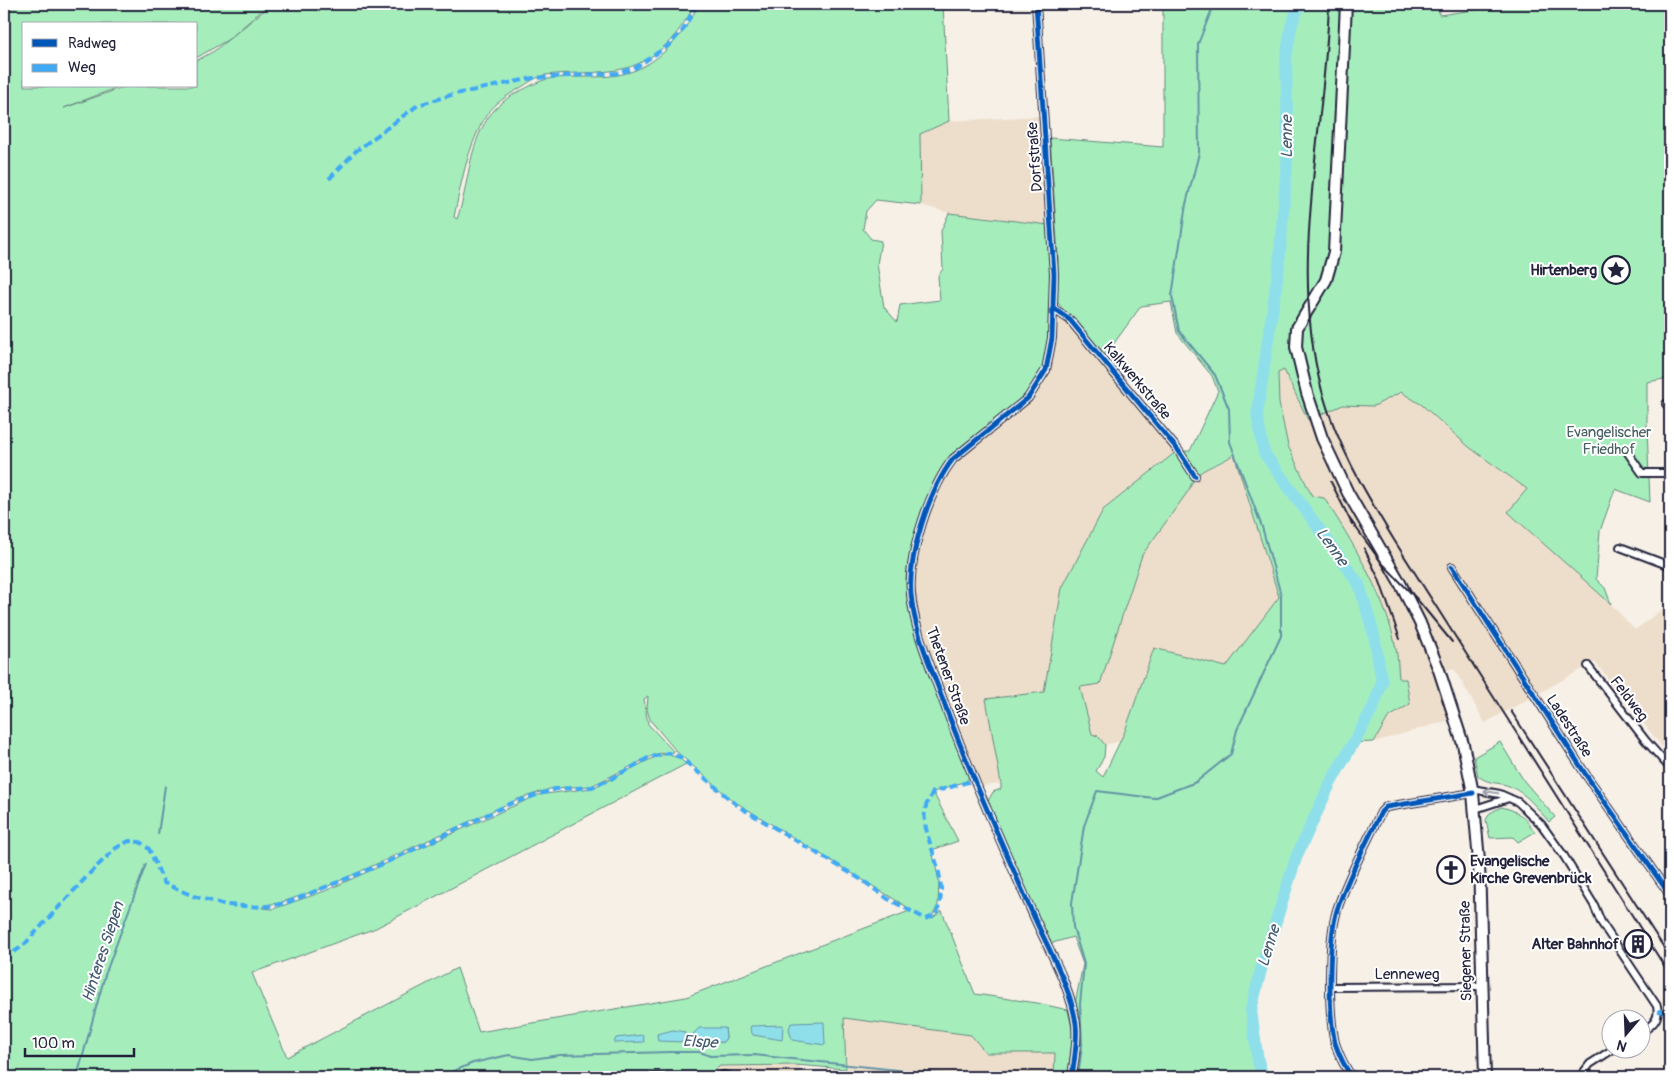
<svg xmlns="http://www.w3.org/2000/svg" width="1674" height="1081" font-family="Pangolin,sans-serif">
  <rect width="100%" height="100%" fill="#f7f0e7"/>
  <filter id="ink" filterUnits="userSpaceOnUse"><feTurbulence type="fractalNoise" baseFrequency=".02" numOctaves="2"/><feDisplacementMap in="SourceGraphic" scale="10" xChannelSelector="R" yChannelSelector="G"/><feConvolveMatrix kernelMatrix="1 2 1 2 8 2 1 2 1" color-interpolation-filters="sRGB"/></filter>
  <g filter="url(#ink)">
    <!-- built -->
    <path fill="#eddecb" d="M 1040,116 L 1049,225 L 949,213 L 921,205 L 920,134 L 949,121 Z
      M 1060,316 L 1065,319 L 1177,451 L 1103,510 L 1062,588 L 1044,692 L 986,700 L 1001,784 L 982,786 L 979,785 L 950,714 L 924,635 L 915,603 L 914,571 L 917,551 L 931,509 L 946,474 L 960,458 L 1016,415 L 1040,388 L 1048,373 L 1057,321 Z
      M 1284,369 L 1308,419 L 1343,405 L 1374,406 L 1401,392 L 1422,405 L 1469,447 L 1527,489 L 1509,512 L 1611,604 L 1635,630 L 1670,603 L 1670,757 L 1595,662 L 1485,723 L 1455,670 L 1450,669 L 1438,677 L 1450,720 L 1374,742 L 1388,718 L 1410,704 L 1406,679 L 1399,680 L 1396,647 L 1391,628 L 1351,540 L 1312,496 L 1288,445 L 1279,403 L 1278,373 Z
      M 1234,454 L 1279,597 L 1226,667 L 1154,648 L 1121,741 L 1105,745 L 1098,736 L 1092,734 L 1080,687 L 1100,684 L 1142,555 L 1189,490 L 1192,478 L 1202,470 L 1222,463 Z
      M 844,1018 L 971,1035 L 986,1053 L 1055,1053 L 1054,1077 L 848,1077 Z
      M 800,1065 L 800,1077 L 521,1077 L 720,1066 Z"/>
    <!-- green -->
    <path fill="#a5eebc" stroke="#64887c" fill-rule="evenodd" d="M 4,4 L 269,4 L 229,39 L 196,58 L 196,24 L 24,24 L 24,86 L 121,86 L 64,108 L 127,86 L 196,86 L 196,61 L 214,51 L 272,4 L 695,4 C 677,39 651,67 610,71 C 588,74 566,72 545,75 C 535,77 524,86 515,91 C 503,98 491,107 484,119 C 467,149 461,184 454,217 L 457,219 C 469,186 468,147 488,118 C 496,106 508,97 520,91 C 529,87 538,81 548,79 C 578,74 609,82 638,69 C 667,56 685,31 699,4 L 943,4 L 949,121 L 920,134 L 921,205 L 876,200 L 866,211 L 863,229 L 871,239 L 881,241 L 877,264 L 884,307 L 897,322 L 900,305 L 940,300 L 938,276 L 943,269 L 941,231 L 949,213 L 1049,225 C 1050,267 1058,341 1039,378 C 1022,409 985,426 960,448 C 954,453 948,459 944,464 C 929,484 905,558 906,583 C 910,651 950,713 969,777 L 966,781 L 933,792 L 958,841 L 932,850 L 939,881 L 938,905 L 931,919 L 942,911 L 975,994 L 1037,1003 L 1068,1010 L 1073,1033 L 1068,1077 L 1054,1077 L 1055,1053 L 986,1053 L 971,1035 L 844,1018 L 846,1069 L 795,1065 L 720,1066 L 710,1074 L 584,1074 L 521,1077 L 4,1077 ZM 648,696 L 647,709 L 650,720 L 677,752 L 732,800 L 912,910 L 686,997 L 479,1032 L 457,968 L 287,1057 L 252,973 L 376,928 L 686,764 L 679,758 L 666,754 L 655,757 L 592,788 L 538,795 L 325,891 L 273,909 L 262,908 L 264,905 L 279,903 L 324,888 L 518,799 L 553,788 L 591,786 L 656,754 L 674,752 L 648,724 L 644,699 ZM 725,1028 L 726,1038 L 723,1042 L 693,1044 Z
      M 1163,4 L 1439,4 L 1439,15 L 1515,4 L 1668,4 L 1670,6 L 1670,378 L 1647,382 L 1647,428 L 1650,502 L 1615,489 L 1600,531 L 1596,579 L 1605,588 L 1611,604 L 1508,512 L 1527,489 L 1469,447 L 1422,405 L 1401,392 L 1374,406 L 1343,405 L 1308,420 L 1284,370 L 1278,373 L 1279,403 L 1288,446 L 1312,496 L 1324,498 C 1351,539 1385,596 1395,644 C 1398,656 1398,668 1399,679 L 1406,679 L 1410,704 L 1388,718 L 1374,742 L 1352,743 L 1344,751 L 1324,785 L 1252,1004 L 1256,1042 L 1267,1077 L 1076,1077 L 1081,1026 L 1075,1004 L 1083,964 L 1073,937 L 1049,944 L 988,801 L 993,792 L 1001,789 L 1001,784 L 986,699 L 1044,692 L 1062,588 L 1103,510 L 1177,451 L 1190,451 L 1218,391 L 1212,376 L 1177,333 L 1171,302 L 1141,306 L 1104,357 L 1057,302 L 1058,256 L 1050,138 L 1163,147 ZM 1234,454 L 1279,597 L 1226,667 L 1154,648 L 1125,731 L 1103,777 L 1096,771 L 1104,757 L 1105,745 L 1098,736 L 1092,734 L 1080,687 L 1100,684 L 1142,555 L 1189,490 C 1197,465 1215,469 1234,454 Z
      M 1500,742 L 1524,781 L 1555,817 L 1549,822 C 1538,809 1527,794 1511,787 C 1499,781 1492,786 1478,776 L 1474,757 Z
      M 1501,807 C 1518,810 1525,818 1535,832 L 1518,842 L 1513,837 L 1490,838 L 1486,820 L 1490,813 Z"/>
    <!-- water -->
    <path fill="#8fdfeb" stroke="#6393a5" d="M 824,1022 L 825,1045 L 792,1040 L 789,1029 L 791,1023 Z
      M 783,1025 L 782,1040 L 753,1035 L 750,1029 L 751,1026 Z
      M 699,1028 L 725,1028 L 726,1038 L 723,1042 L 693,1044 L 693,1034 Z
      M 673,1030 L 685,1032 L 684,1042 L 658,1041 L 657,1034 Z
      M 643,1035 L 644,1042 L 614,1043 L 616,1038 Z"/>
    <g fill="none" stroke-linecap="round" stroke-linejoin="round">
      <!-- stream -->
      <path stroke="#6393a5" stroke-width="2" d="M 158,834 L 165,786
        M 77,1077 L 105,975 L 146,864
        M 439,1077 L 473,1063 L 509,1055 L 532,1059 L 560,1055 L 671,1052 L 700,1052 L 710,1056 L 754,1055 L 964,1077
        M 1078,1077 L 1082,1045 L 1080,1004 L 1084,964 L 1073,927 L 1072,903 L 1084,826 L 1097,791 L 1154,798 L 1196,782 L 1231,754 L 1237,730 L 1281,636 L 1281,595 L 1262,527 L 1230,442 L 1229,409 L 1215,375 L 1179,331 L 1172,296 L 1186,204 L 1199,153 L 1198,44 L 1214,4"/>
      <!-- river -->
      <path stroke="#8fdfeb" stroke-width="12" d="M 1263,1077 L 1258,1061 L 1251,1010 L 1263,962 L 1297,855 L 1330,784 L 1373,708 L 1382,682 L 1374,635 L 1359,584 L 1264,453 L 1257,415 L 1279,265 L 1288,150 L 1286,59 L 1291,27 L 1299,4"/>
      <defs>
        <path id="street" d="M 1036,4 L 1054,274 L 1052,338 L 1046,370 L 1028,398 L 953,459 C 929,490 908,555 911,594 C 914,628 928,660 940,692 C 968,769 1002,844 1035,919 C 1050,952 1071,988 1076,1024 C 1078,1042 1074,1060 1072,1077
          M 1054,309 L 1070,320 L 1178,450 L 1195,476
          M 1666,404 L 1670,404
          M 1628,453 L 1642,473 L 1670,473
          M 1620,547 L 1670,566
          M 1452,567 L 1586,775 L 1670,895
          M 1588,666 L 1646,741 L 1670,768
          M 1472,789 L 1500,794 L 1518,802 L 1541,824 L 1564,856 L 1594,905 L 1601,922 L 1657,1006 C 1660,1020 1652,1025 1642,1032
          M 1475,809 L 1509,798
          M 1331,987 L 1482,986
          M 623,1077 L 702,1077
          M 719,1077 L 724,1075 L 731,1077
          M 1352,1077 C 1344,1066 1339,1055 1335,1043 C 1328,1012 1328,940 1337,910 C 1348,876 1366,844 1381,812 L 1386,807 L 1473,793
          M 1561,1077 L 1575,1077
          M 1580,1077 L 1590,1064 L 1615,1048"/>
        <path id="primary" d="M 1346,4 L 1334,252 L 1326,280 L 1297,328 L 1296,347 L 1307,393 L 1322,438 L 1348,493 L 1399,581 L 1420,623 L 1439,670 L 1463,744 L 1473,793 L 1479,861 L 1485,1077"/>
      </defs>
      <!-- street casing -->
      <use href="#street" stroke="#22223b" stroke-width="10"/>
      <!-- primary casing -->
      <use href="#primary" stroke="#22223b" stroke-width="14"/>
      <!-- street -->
      <use href="#street" stroke="#fff" stroke-width="6"/>
      <!-- primary -->
      <use href="#primary" stroke="#fff" stroke-width="10"/>
      <!-- rail -->
      <path stroke="#22223b" stroke-width="2" d="M 1329,4 C 1325,133 1288,263 1322,391 C 1337,445 1365,492 1394,540 L 1670,975
        M 1331,482 L 1352,524
        M 1349,518 L 1381,562 L 1416,598 L 1452,642
        M 1364,548 L 1379,579 L 1400,639
        M 1511,711 L 1670,957"/>
      <!-- quiet -->
      <path stroke="#3fa9f5" stroke-width="4" stroke-dasharray="8 4" stroke-linecap="butt" d="M 329,179 L 356,151 L 418,105 L 451,95 L 533,78 L 618,73 L 635,68 L 669,45 L 683,30 L 697,4
        M 4,959 L 24,945 L 91,872 L 116,848 L 129,841 L 140,842 L 149,849 L 164,883 L 193,896 L 226,905 L 263,907 L 286,903 L 385,863 L 512,803 L 556,789 L 592,787 L 611,779 L 648,758 L 668,753 L 680,757 L 738,806 L 862,880 L 888,899 L 926,919 L 936,915 C 954,874 917,836 926,806 C 927,802 931,797 933,792 L 975,780
        M 1658,1011 L 1668,1012 L 1670,1017"/>
      <defs>
        <path id="cycleway" d="M 1036,4 L 1054,274 L 1052,338 L 1046,370 L 1028,398 L 953,459 C 929,490 908,555 911,594 C 914,628 928,660 940,692 C 968,769 1002,844 1035,919 C 1050,952 1071,988 1076,1024 C 1078,1042 1074,1060 1072,1077
          M 1054,309 L 1070,320 L 1178,450 L 1195,476
          M 1452,567 L 1586,775 L 1670,895
          M 1352,1077 C 1344,1066 1339,1055 1335,1043 C 1328,1012 1328,940 1337,910 C 1348,876 1366,844 1381,812 L 1386,807 L 1473,793"/>
      </defs>
      <!-- cycleway casing -->
      <use href="#cycleway" stroke="#fff" stroke-width="8"/>
      <!-- cycleway -->
      <use href="#cycleway" stroke="#0057b8" stroke-width="5"/>
    </g>
    <!-- one-way arrows -->
    <defs><path id="oneway-shaft" d="M-6 0H5M1.5-3L5.5 0L1.5 3" fill="none" stroke-width="1.6" stroke-linecap="round" stroke-linejoin="round" transform="scale(1.25)"/></defs>
    <use stroke="#9c9ca7" href="#oneway-shaft" transform="translate(1491 792) rotate(-170)"/>
  </g>
  <!-- icons -->
  <defs>
    <symbol id="sight-ring" viewBox="-11 -11 22 22"><circle r="9.5" fill="#fff" stroke="#22223b" stroke-width="1.5"/><path d="M0-6L1.8-2.2L6-1.7L2.9 1.2L3.7 5.4L0 3.3L-3.7 5.4L-2.9 1.2L-6-1.7L-1.8-2.2Z" fill="#22223b"/></symbol>
    <symbol id="church-ring" viewBox="-11 -11 22 22"><circle r="9.5" fill="#fff" stroke="#22223b" stroke-width="1.5"/><path d="M-1.2-6h2.4v3.5h3.3v2.4h-3.3V6h-2.4V-.1h-3.3v-2.4h3.3Z" fill="#22223b"/></symbol>
    <symbol id="building-ring" viewBox="-11 -11 22 22"><circle r="9.5" fill="#fff" stroke="#22223b" stroke-width="1.5"/><path d="M-4-6H4V6H1V3H-1V6H-4ZM-2.5-4.3h1.7v1.8h-1.7ZM.8-4.3h1.7v1.8H.8ZM-2.5-1h1.7V.8h-1.7ZM.8-1h1.7V.8H.8Z" fill="#22223b"/></symbol>
  </defs>
  <g fill-rule="evenodd">
    <use href="#sight-ring" x="1600" y="254" width="32" height="32"/>
    <use href="#church-ring" x="1435" y="854" width="32" height="32"/>
    <use href="#building-ring" x="1622" y="928" width="32" height="32"/>
  </g>
  <g text-anchor="middle" dominant-baseline="central" stroke-width="4" stroke-linejoin="round" paint-order="stroke">
    <!-- street labels -->
    <g font-size="15" fill="#22223b" stroke="#fff">
      <text transform="translate(1035 157) rotate(-94)">Dorfstraße</text>
      <text transform="translate(1137 381) rotate(50)">Kalkwerkstraße</text>
      <text transform="translate(948 676) rotate(70)">Thetener Straße</text>
      <text transform="translate(1629 699) rotate(53)">Feldweg</text>
      <text transform="translate(1569 726) rotate(57)">Ladestraße</text>
      <text transform="translate(1466 951) rotate(-91)">Siegener Straße</text>
      <text x="1407" y="974">Lenneweg</text>
    </g>
    <!-- poi labels -->
    <g font-size="15" font-weight="bold" fill="#22223b" stroke="#fff" text-anchor="end">
      <text x="1597" y="270">Hirtenberg</text>
      <text x="1470" y="861" text-anchor="start">Evangelische<tspan x="1470" dy="17">Kirche Grevenbrück</tspan></text>
      <text x="1619" y="944">Alter Bahnhof</text>
    </g>
    <!-- park labels -->
    <g font-size="15" fill="#495f62" stroke="#fff">
      <text x="1609" y="432">Evangelischer<tspan x="1609" dy="17">Friedhof</tspan></text>
    </g>
    <!-- water labels -->
    <g font-size="16" font-style="italic" fill="#435b70" stroke="#fff">
      <text transform="translate(1287 137) rotate(-90)">Lenne</text>
      <text transform="translate(1332 547) rotate(54)">Lenne</text>
      <text transform="translate(1269 946) rotate(-73)">Lenne</text>
      <text transform="translate(103 952) rotate(-72)">Hinteres Siepen</text>
      <text transform="translate(700 1042) rotate(3)">Elspe</text>
    </g>
  </g>
  <!-- margin -->
  <rect width="1674" height="1081" fill="none" stroke="#fff" stroke-width="20"/>
  <rect x="10" y="10" width="1654" height="1061" fill="none" stroke="#22223b" stroke-width="2" filter="url(#ink)"/>
  <!-- legend -->
  <rect x="22" y="22" width="175" height="65" fill="#ffffff" stroke="#a7a7b1"/>
  <rect x="32" y="39" width="25" height="8" fill="#0057b8" stroke="#a7a7b1"/>
  <text x="68" y="48" font-size="15" fill="#22223b">Radweg</text>
  <rect x="32" y="64" width="25" height="8" fill="#3fa9f5" stroke="#a7a7b1"/>
  <text x="68" y="72" font-size="15" fill="#22223b">Weg</text>
  <!-- north arrow -->
  <g transform="translate(1626 1034) rotate(199)"><circle r="24" fill="#ffffff" stroke="#a7a7b1"/>
  <path d="M0-4L9 19L0 12L-9 19Z" fill="#22223b"/>
  <text y="-8" font-size="14" font-weight="bold" text-anchor="middle" fill="#22223b">N</text>
  </g>
  <!-- scale -->
  <path d="M25 1048v8h109v-8" fill="none" stroke="#22223b" stroke-width="2.5"/>
  <text x="32" y="1048" font-size="15" fill="#22223b" stroke="#ffffff" stroke-width="4" paint-order="stroke">100 m</text>
</svg>
